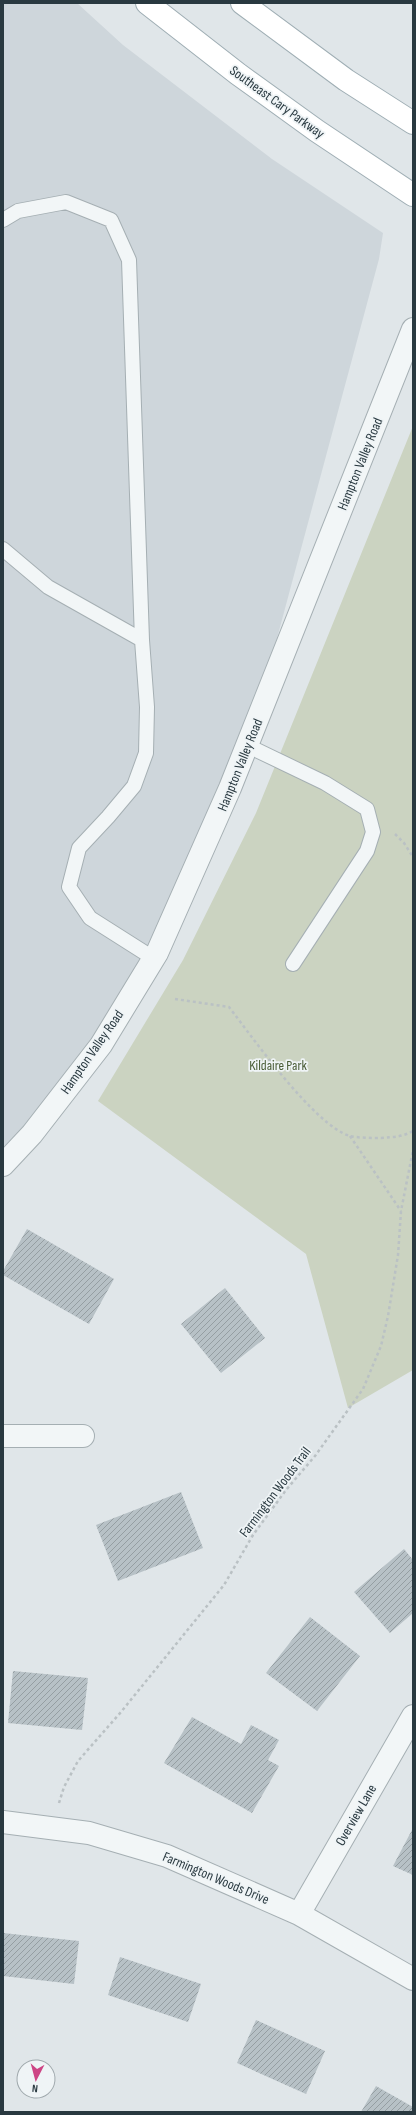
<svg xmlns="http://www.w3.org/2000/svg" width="416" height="2115" font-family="'Sofia Sans Condensed',sans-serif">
  <defs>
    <pattern id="building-hatch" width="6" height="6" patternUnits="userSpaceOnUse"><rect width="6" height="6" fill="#b7c1c6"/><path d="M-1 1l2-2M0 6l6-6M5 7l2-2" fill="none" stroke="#959ea2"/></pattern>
  </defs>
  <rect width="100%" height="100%" fill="#e0e6e9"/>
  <!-- built -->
  <path fill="#ced6db" d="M 3,3 L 77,3 L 123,45 L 272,159 L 383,233 L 379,259 L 248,746 L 157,953 L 3,1165 Z"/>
  <!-- park -->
  <path fill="#cbd3c1" d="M 413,426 L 413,1370 L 348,1408 L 306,1254 L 98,1101 L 183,960 L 256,813 Z"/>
  <!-- building -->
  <path fill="url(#building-hatch)" d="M 27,1229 L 114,1279 L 89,1324 L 3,1275 L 3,1271 Z
    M 225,1288 L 265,1338 L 221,1373 L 181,1324 Z
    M 181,1492 L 203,1548 L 118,1581 L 96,1525 Z
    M 404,1549 L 413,1560 L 413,1613 L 390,1633 L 354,1592 Z
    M 310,1617 L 360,1656 L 317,1711 L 266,1673 Z
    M 13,1671 L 88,1678 L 82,1730 L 8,1723 Z
    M 192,1717 L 241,1744 L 251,1725 L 279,1740 L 268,1760 L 279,1766 L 252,1813 L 164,1763 Z
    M 413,1828 L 413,1875 L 393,1866 Z
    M 3,1933 L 79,1941 L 74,1984 L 3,1976 Z
    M 120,1957 L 201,1984 L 188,2022 L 108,1995 Z
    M 256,2020 L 325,2051 L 306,2094 L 237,2063 Z
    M 376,2086 L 413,2107 L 413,2112 L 361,2112 Z"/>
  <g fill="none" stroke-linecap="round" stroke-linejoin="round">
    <defs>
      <path id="lane" d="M 3,220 L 18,211 L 66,202 L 111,220 L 129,260 L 142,640 L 147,707 L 146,753 L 134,786 L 108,817 L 79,848 L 69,887 L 90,918 L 153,958
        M 3,549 L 48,587 L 142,640
        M 248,746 L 325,783 L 367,809 L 373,832 L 367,851 L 293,964"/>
      <path id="street" d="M 3,1165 L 32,1134 L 101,1045 L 157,953 L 230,788 L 413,329
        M 3,1436 L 83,1436
        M 3,1822 L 89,1833 L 167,1856 L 299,1914 L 413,1979
        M 299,1914 L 413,1716"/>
      <path id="primary" d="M 147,3 L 238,74 L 317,131 L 413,195
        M 242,3 L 346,80 L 413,123"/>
    </defs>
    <!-- lane casing -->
    <use href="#lane" stroke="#a5afb3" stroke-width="16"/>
    <!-- street casing -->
    <use href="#street" stroke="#a5afb3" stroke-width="24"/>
    <!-- primary casing -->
    <use href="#primary" stroke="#9faeb4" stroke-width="24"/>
    <!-- path -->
    <path stroke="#bac1c4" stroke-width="2.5" stroke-dasharray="3 3" stroke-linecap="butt" d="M 395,834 L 404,843 L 413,857
      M 175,999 L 229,1007 C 253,1038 315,1126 350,1136 C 359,1138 372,1138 381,1138 C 394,1137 402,1137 413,1131
      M 350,1136 L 401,1211
      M 59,1803 L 64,1787 L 78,1761 L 121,1712 L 224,1585 L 253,1535 L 286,1490 L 315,1456 L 363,1389 L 381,1346 L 388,1316 L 398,1255 L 401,1211 L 413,1150"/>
    <!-- lane -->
    <use href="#lane" stroke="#f2f6f7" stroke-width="14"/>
    <!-- street -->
    <use href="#street" stroke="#f2f6f7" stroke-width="22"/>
    <!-- primary -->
    <use href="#primary" stroke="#fff" stroke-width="22"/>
  </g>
  <g text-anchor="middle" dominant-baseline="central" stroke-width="3.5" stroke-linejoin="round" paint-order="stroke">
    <!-- street labels -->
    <g font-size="14" fill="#293940" stroke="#eff4f6">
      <text transform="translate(277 102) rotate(36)">Southeast Cary Parkway</text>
      <text transform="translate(360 464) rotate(-68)">Hampton Valley Road</text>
      <text transform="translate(240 765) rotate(-68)">Hampton Valley Road</text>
      <text transform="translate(92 1052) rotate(-55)">Hampton Valley Road</text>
      <text transform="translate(275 1492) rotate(-53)">Farmington Woods Trail</text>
      <text transform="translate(356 1815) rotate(-60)">Overview Lane</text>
      <text transform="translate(216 1878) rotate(23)">Farmington Woods Drive</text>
    </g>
    <!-- park labels -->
    <g font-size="14" fill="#495c36" stroke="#eff4f6">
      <text x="278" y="1065">Kildaire Park</text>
    </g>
  </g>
  <!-- border -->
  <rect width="416" height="2115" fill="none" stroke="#293940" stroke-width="8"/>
  <!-- north arrow -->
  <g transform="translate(36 2079) rotate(186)"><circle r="19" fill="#eff4f6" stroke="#a0a9ad"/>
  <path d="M0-3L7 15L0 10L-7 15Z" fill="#cd4585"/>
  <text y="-6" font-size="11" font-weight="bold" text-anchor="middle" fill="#293940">N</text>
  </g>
</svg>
